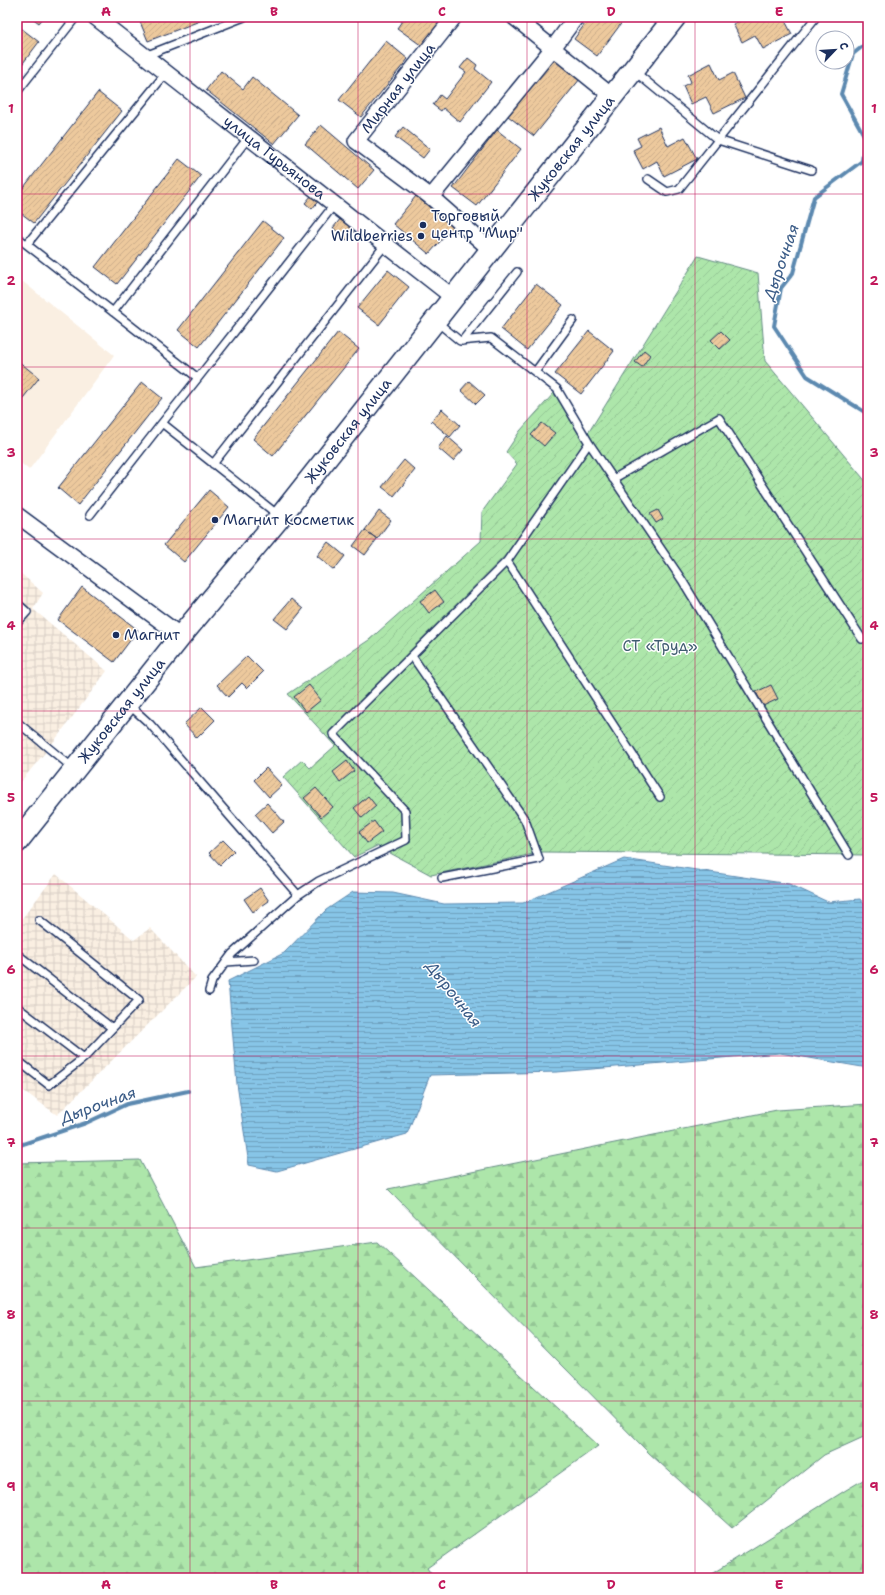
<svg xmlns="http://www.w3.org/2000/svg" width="885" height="1595" font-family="'Shantell Sans',sans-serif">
  <defs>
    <pattern id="industrial-grid" width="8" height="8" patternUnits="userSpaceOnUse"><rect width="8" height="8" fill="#faefe2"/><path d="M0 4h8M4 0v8" fill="none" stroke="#d6cdc4"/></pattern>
    <pattern id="forest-firs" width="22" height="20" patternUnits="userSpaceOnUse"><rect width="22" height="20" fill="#ade6aa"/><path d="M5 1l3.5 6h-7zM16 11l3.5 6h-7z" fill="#94c695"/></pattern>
    <pattern id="garden-furrows" width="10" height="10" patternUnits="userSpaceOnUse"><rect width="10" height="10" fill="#ade6aa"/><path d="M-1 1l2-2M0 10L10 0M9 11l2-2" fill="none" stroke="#94c695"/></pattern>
    <pattern id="water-rules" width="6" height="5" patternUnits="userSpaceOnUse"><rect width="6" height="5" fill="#87c5e7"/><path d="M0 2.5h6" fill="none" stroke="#6ea0be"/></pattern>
    <pattern id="building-hatch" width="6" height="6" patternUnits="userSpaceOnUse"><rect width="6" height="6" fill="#edc99d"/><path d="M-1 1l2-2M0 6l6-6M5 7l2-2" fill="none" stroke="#cbad8a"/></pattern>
  </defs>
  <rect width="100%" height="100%" fill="#fff"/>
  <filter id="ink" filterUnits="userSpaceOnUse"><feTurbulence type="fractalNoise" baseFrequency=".025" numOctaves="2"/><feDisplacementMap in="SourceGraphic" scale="8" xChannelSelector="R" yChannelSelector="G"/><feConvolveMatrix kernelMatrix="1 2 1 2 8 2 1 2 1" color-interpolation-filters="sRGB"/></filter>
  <g filter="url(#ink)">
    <!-- built -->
    <path fill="#faefe2" d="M 17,277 L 114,355 L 29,470 L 17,460 Z"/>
    <!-- industrial -->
    <path fill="url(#industrial-grid)" d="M 17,570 L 43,593 L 33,609 L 107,671 L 49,748 L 17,786 Z
      M 56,874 L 134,940 L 150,928 L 196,977 L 57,1115 L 17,1086 L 17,925 Z"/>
    <!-- forest -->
    <path fill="url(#forest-firs)" stroke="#648a84" d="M 868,1104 L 868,1435 L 824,1455 L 732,1528 L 649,1453 L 388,1189 L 777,1110 Z
      M 140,1160 L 196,1267 L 377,1242 L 598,1446 L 427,1568 L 434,1578 L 17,1578 L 17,1163 Z
      M 868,1477 L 868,1578 L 705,1578 L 846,1490 Z"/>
    <!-- garden -->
    <path fill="url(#garden-furrows)" stroke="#648a84" d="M 698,256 L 758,273 L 765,361 L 868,484 L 868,855 L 543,852 L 431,875 L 377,846 L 354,857 L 283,777 L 302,760 L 310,768 L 335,746 L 288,694 L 369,640 L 481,541 L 482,512 L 517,464 L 506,452 L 520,431 L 554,393 L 585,438 Z"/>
    <!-- water -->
    <path fill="url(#water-rules)" stroke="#5c89b0" d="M 624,859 L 789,884 L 828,902 L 860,899 L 868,909 L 868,1068 L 780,1053 L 557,1072 L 430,1075 L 407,1134 L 277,1171 L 249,1165 L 237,1084 L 228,981 L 284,953 L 326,910 L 353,892 L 393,893 L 444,904 L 523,903 Z"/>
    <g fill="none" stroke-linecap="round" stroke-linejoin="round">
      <!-- stream -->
      <path stroke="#5c89b0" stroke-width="4" d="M 868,42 L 853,54 L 841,94 L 865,137 L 862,161 L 814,197 L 793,273 L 781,288 L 774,326 L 807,376 L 868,414
        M 17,1146 L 86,1123 L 127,1104 L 188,1091"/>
    </g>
    <!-- building -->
    <path fill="url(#building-hatch)" stroke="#1b2f5e" d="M 31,17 L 44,17 L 39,23 Z
      M 138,17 L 210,17 L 148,41 Z
      M 405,17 L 443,17 L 422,46 L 397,28 Z
      M 590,17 L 626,17 L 597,56 L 574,39 Z
      M 740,17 L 768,17 L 769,18 L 771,17 L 783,17 L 792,34 L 763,49 L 755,35 L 742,42 L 733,24 L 742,20 Z
      M 17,25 L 39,42 L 17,71 Z
      M 386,41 L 408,59 L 361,117 L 339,100 Z
      M 468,58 L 477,65 L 475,69 L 491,82 L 460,122 L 443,108 L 441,111 L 433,105 L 440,95 L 445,99 L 466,72 L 460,68 Z
      M 554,59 L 580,79 L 534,136 L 508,116 Z
      M 711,63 L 719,80 L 733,73 L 745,98 L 714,113 L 706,97 L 691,104 L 683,86 L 691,82 L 688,75 Z
      M 221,71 L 243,89 L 252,77 L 298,115 L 274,144 L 206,90 Z
      M 98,92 L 122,111 L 34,223 L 17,210 L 17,196 Z
      M 321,125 L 374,170 L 358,189 L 305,144 Z
      M 403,127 L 430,149 L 423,158 L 395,137 Z
      M 659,127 L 668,146 L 685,137 L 697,159 L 664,176 L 657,161 L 643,169 L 633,150 L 641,146 L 637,138 Z
      M 497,130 L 521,149 L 477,206 L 453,188 Z
      M 179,159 L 201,176 L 117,284 L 95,267 Z
      M 312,195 L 319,200 L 312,209 L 305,203 Z
      M 416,196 L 453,227 L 429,254 L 393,224 Z
      M 341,218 L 355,230 L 347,240 L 333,228 Z
      M 263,221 L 284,238 L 199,347 L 178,330 Z
      M 388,270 L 409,287 L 379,325 L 357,308 Z
      M 536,284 L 563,305 L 527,350 L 501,329 Z
      M 589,331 L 614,351 L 581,394 L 555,374 Z
      M 721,331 L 730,340 L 720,349 L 711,340 Z
      M 338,332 L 359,349 L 273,456 L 253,439 Z
      M 644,350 L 650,355 L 642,367 L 635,362 Z
      M 17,360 L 39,378 L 23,398 L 17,393 Z
      M 469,381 L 485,395 L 476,404 L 461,390 Z
      M 142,382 L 162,398 L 78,505 L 58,488 Z
      M 442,409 L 460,425 L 450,437 L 431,421 Z
      M 542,423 L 555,433 L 544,446 L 531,435 Z
      M 447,436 L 463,450 L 453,461 L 438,448 Z
      M 404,460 L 415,470 L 394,496 L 382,487 Z
      M 209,490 L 229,507 L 184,562 L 164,545 Z
      M 658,510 L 663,519 L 656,523 L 650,514 Z
      M 379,511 L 391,520 L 377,539 L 365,530 Z
      M 365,530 L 377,539 L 365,555 L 353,546 Z
      M 328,542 L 345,556 L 334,570 L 317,556 Z
      M 82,587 L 138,630 L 114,662 L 58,620 Z
      M 435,590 L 444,602 L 429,613 L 420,601 Z
      M 291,599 L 303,609 L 287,629 L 274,619 Z
      M 247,656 L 263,672 L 247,688 L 242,683 L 228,697 L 217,685 Z
      M 309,685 L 321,700 L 306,712 L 294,697 Z
      M 771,685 L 778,699 L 763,706 L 756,692 Z
      M 202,707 L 215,720 L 197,738 L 184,724 Z
      M 347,761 L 354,771 L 340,782 L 333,772 Z
      M 266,768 L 282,785 L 269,797 L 254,780 Z
      M 316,788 L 333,807 L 321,817 L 304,798 Z
      M 368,796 L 376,806 L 362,818 L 354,808 Z
      M 267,803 L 284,822 L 272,833 L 255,814 Z
      M 374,821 L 382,832 L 367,843 L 359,832 Z
      M 223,840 L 234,851 L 220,865 L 209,853 Z
      M 260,888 L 269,901 L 253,912 L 244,899 Z"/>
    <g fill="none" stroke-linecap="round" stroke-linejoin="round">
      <defs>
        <path id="service" d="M 145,56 L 244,17
          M 634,71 L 718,140 L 811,170
          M 17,92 L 76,17
          M 648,179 L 667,192 L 679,189 L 816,17
          M 17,237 L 198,378 L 162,423 L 278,515
          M 27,244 L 166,73
          M 113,312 L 248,138
          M 437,322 L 460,341 L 491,338 L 557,389 L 589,443 L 682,580 L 849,855
          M 462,341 L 517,272
          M 535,372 L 573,320
          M 198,378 L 334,205
          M 213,464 L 385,245
          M 613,479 L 719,418 L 862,639
          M 90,515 L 162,423
          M 507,561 L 660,797
          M 17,603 L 27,612 L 17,623
          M 412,656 L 525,820 L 539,859 L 442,878
          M 128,704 L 150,724 L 298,895 L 319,881 L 406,840 L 405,811 L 333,734 L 507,561 L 589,443
          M 17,722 L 73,768
          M 39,920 L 139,1000 L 84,1058
          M 17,954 L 112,1028
          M 226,962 L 254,960
          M 209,991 L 212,981 L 232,954 L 298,895
          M 17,1007 L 84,1058 L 49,1085 L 17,1060"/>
        <g id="minor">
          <path id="s1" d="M 95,17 L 454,298"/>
          <path d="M 454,17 L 356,141 L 431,197 L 491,250"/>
          <path d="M 514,17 L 613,97"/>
          <path d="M 431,197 L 553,48 L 576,17"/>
          <path d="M 17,515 L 181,636"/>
        </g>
        <g id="secondary">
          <path id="s2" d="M 17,842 L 181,636 L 280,517 L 675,17"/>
        </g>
      </defs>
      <!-- service casing -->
      <use href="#service" stroke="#1b2f5e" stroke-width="10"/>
      <!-- minor casing -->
      <use href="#minor" stroke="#1b2f5e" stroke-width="18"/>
      <!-- secondary casing -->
      <use href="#secondary" stroke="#1b2f5e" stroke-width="24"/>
      <!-- service -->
      <use href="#service" stroke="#fff" stroke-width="7"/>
      <!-- minor -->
      <use href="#minor" stroke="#fff" stroke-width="15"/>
      <!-- secondary -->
      <use href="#secondary" stroke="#fff" stroke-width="21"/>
    </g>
  </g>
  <!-- grid -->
  <path fill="none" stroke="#c2185b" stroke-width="1" stroke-opacity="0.55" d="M 190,17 L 190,1578M 358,17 L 358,1578M 527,17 L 527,1578M 695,17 L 695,1578M 17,194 L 868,194M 17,367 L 868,367M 17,539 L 868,539M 17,711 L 868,711M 17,884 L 868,884M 17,1056 L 868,1056M 17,1228 L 868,1228M 17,1401 L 868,1401"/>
  <!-- markers -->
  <g fill="#1b2f5e" stroke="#fff" stroke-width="1.5">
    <circle cx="423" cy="225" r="4"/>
    <circle cx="421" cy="236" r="4"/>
    <circle cx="215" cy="520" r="4"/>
    <circle cx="116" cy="635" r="4"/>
  </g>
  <g text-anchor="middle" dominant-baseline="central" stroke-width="3" stroke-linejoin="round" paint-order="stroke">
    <!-- street labels -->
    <g font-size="15" fill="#1b2f5e" stroke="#fff">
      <text transform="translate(398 88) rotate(-52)">Мирная улица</text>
      <text stroke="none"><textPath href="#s2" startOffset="888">Жуковская улица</textPath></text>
      <text stroke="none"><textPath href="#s1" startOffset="228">улица Гурьянова</textPath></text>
      <text stroke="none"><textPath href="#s2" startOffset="528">Жуковская улица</textPath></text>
      <text stroke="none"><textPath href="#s2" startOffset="168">Жуковская улица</textPath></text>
    </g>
    <!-- poi labels -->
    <g font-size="15" fill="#1b2f5e" stroke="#fff" text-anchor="start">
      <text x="431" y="216">Торговый<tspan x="431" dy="17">центр "Мир"</tspan></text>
      <text x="413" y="236" text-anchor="end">Wildberries</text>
      <text x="223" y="520">Магнит Косметик</text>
      <text x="124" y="635">Магнит</text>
    </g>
    <!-- park labels -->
    <g font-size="15" fill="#405d71" stroke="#fff">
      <text x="660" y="646">СТ «Труд»</text>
    </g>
    <!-- water labels -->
    <g font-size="16" font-style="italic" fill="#3b5c87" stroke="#fff">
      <text transform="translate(781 262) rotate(-71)">Дырочная</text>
      <text transform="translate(454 994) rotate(52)">Дырочная</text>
      <text transform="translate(98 1105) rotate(-20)">Дырочная</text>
    </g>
  </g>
  <!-- margin -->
  <rect width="885" height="1595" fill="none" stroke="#fff" stroke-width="44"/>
  <!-- north arrow -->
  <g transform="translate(835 50) rotate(65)"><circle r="19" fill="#ffffff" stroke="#a4acbf"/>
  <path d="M0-3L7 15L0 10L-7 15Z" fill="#1b2f5e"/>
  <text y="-6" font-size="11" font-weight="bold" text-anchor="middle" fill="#1b2f5e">С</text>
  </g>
  <rect x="22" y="22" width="841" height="1551" fill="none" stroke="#c2185b" stroke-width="1.5"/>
  <g font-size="13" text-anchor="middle" font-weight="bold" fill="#c2185b">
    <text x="106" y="16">A</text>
    <text x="274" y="16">B</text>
    <text x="442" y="16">C</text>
    <text x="611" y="16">D</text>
    <text x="779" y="16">E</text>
    <text x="11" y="113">1</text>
    <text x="874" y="113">1</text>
    <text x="11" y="285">2</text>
    <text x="874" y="285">2</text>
    <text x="11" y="457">3</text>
    <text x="874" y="457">3</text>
    <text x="11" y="630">4</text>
    <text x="874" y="630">4</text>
    <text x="11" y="802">5</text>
    <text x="874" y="802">5</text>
    <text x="11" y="974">6</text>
    <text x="874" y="974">6</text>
    <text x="11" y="1147">7</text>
    <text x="874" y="1147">7</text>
    <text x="11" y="1319">8</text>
    <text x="874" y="1319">8</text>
    <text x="11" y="1491">9</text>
    <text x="874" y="1491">9</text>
    <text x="106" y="1589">A</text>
    <text x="274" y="1589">B</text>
    <text x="442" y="1589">C</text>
    <text x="611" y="1589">D</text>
    <text x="779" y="1589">E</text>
  </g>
</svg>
